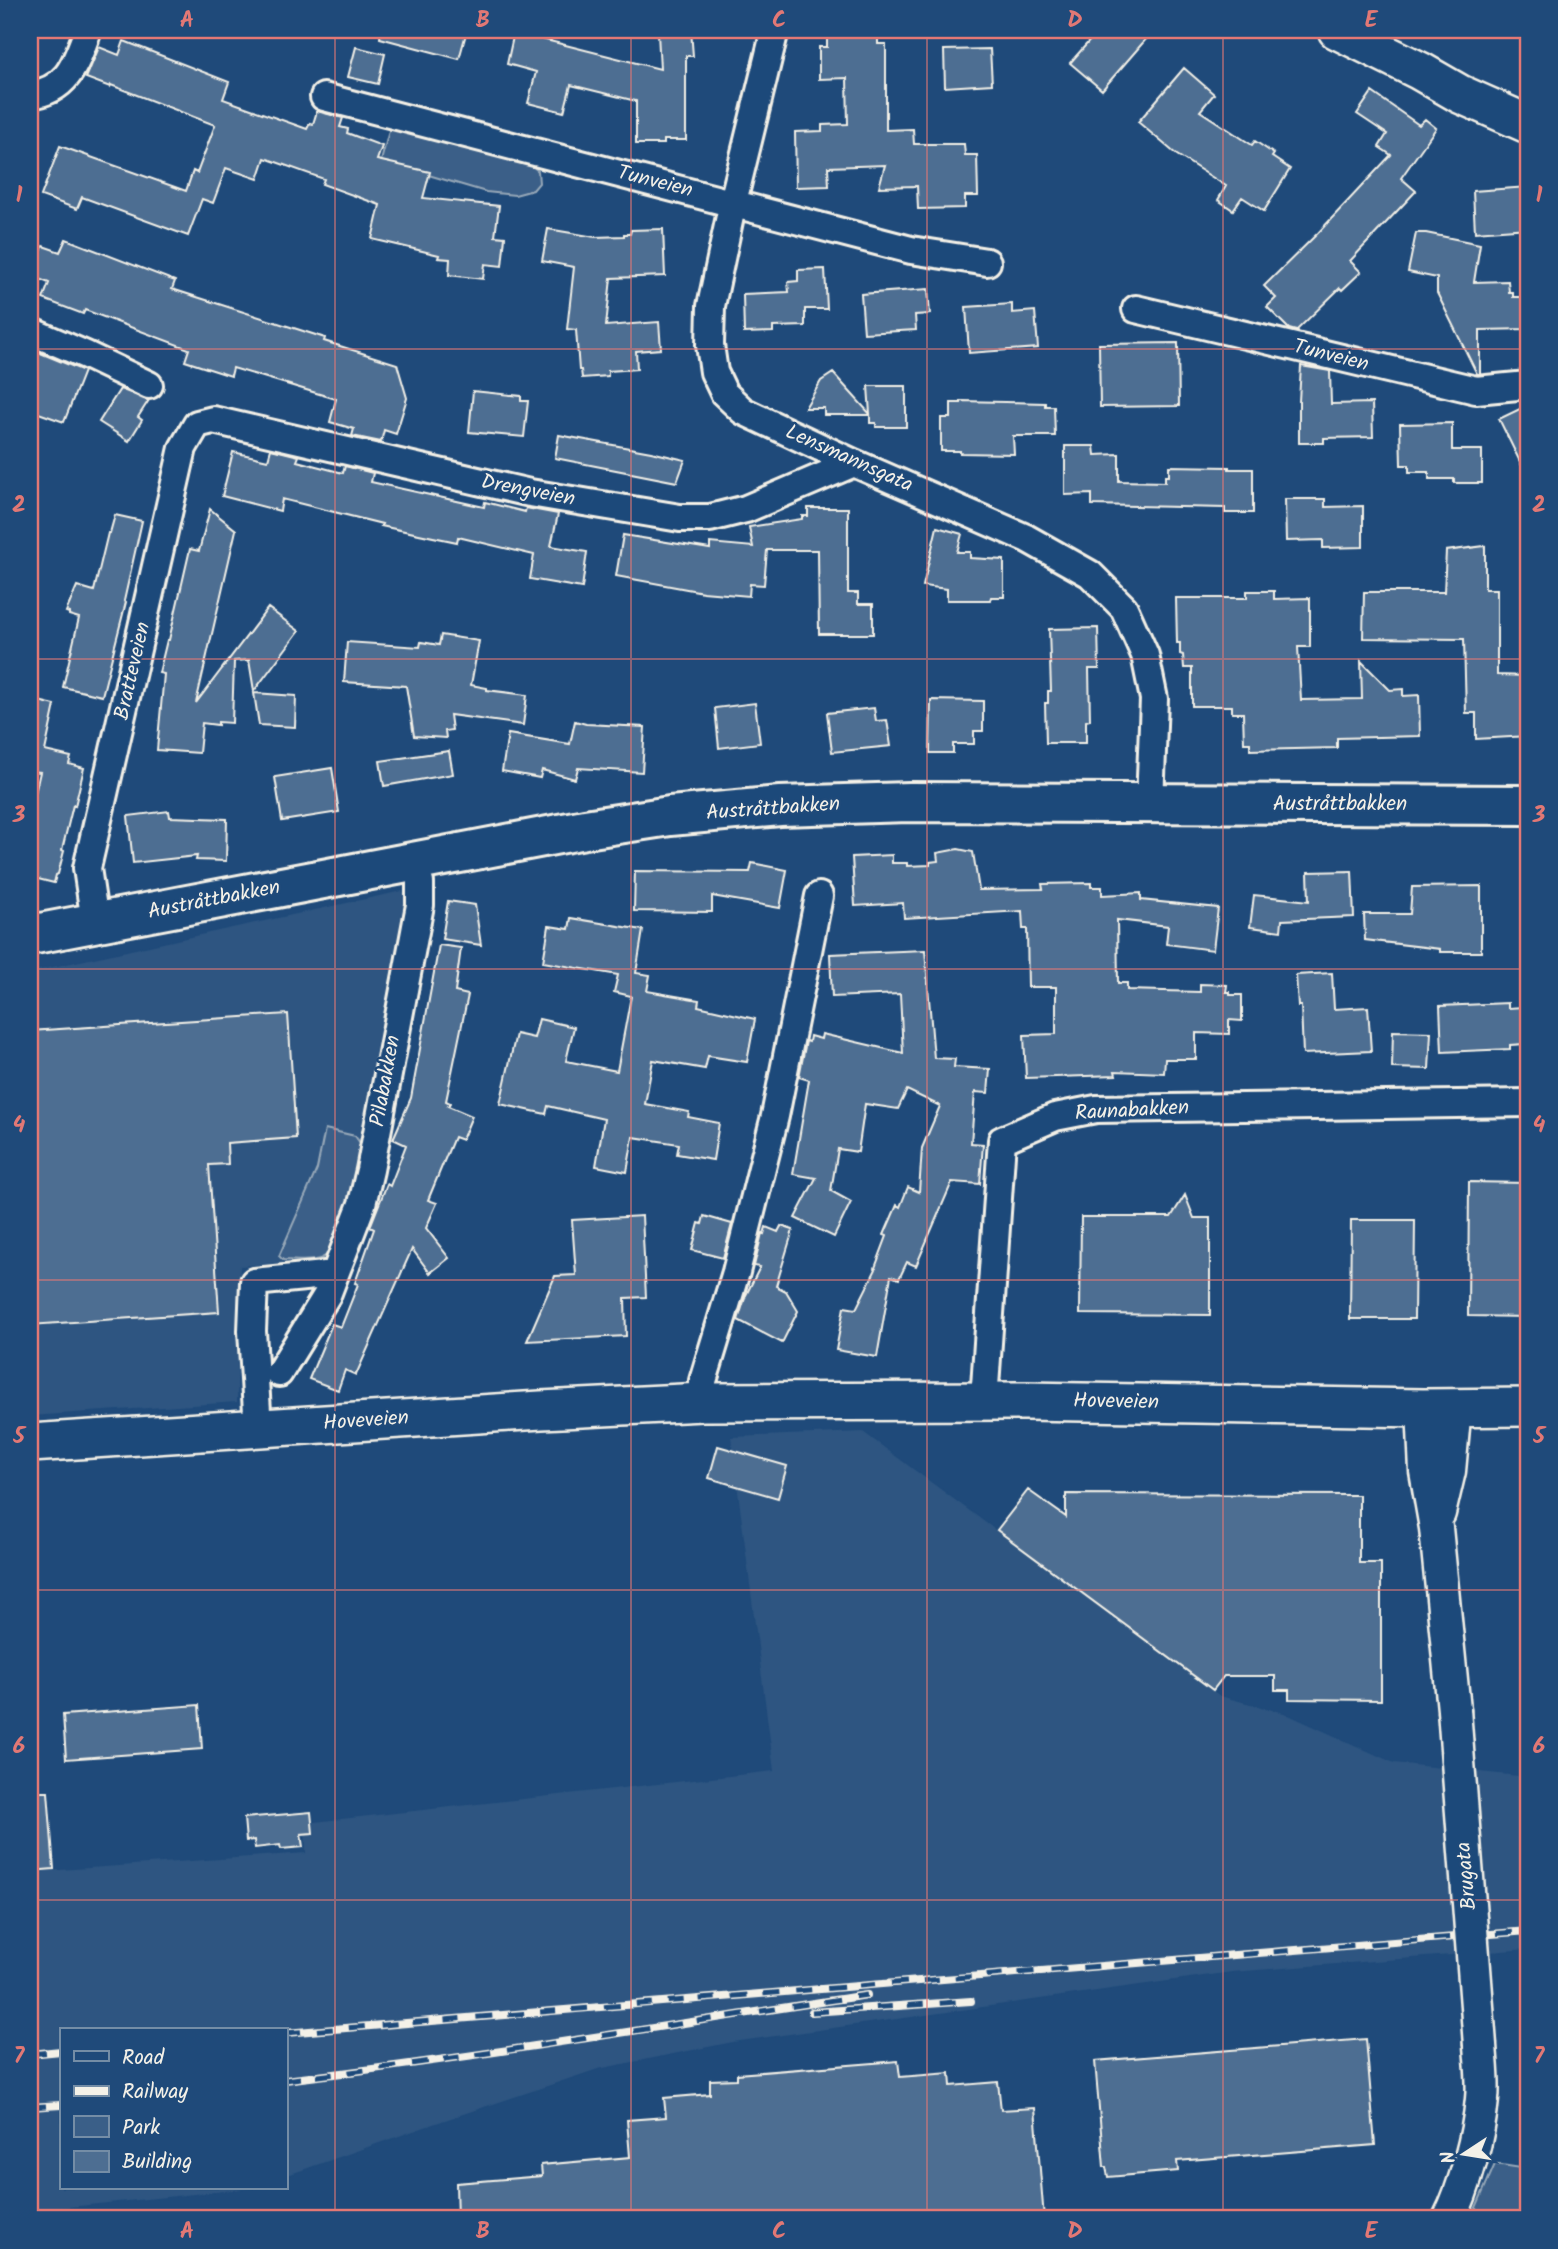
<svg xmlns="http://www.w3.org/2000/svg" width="1558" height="2249" font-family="Kalam,sans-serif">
  <rect width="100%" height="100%" fill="#1f4a7a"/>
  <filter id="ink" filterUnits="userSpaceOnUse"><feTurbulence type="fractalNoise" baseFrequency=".0143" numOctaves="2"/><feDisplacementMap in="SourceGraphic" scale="14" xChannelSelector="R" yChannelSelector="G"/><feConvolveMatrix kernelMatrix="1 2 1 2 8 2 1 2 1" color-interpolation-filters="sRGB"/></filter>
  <g filter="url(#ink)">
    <!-- built -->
    <path fill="#2d5581" d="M 402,891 L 412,899 L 367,1135 L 333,1259 L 240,1266 L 237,1402 L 30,1416 L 30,972 Z
      M 863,1432 L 1220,1696 L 1284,1713 L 1394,1763 L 1528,1777 L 1528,1949 L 1232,1972 L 733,2042 L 598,2069 L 442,2121 L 285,2176 L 285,2030 L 61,2030 L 61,2188 L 253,2188 L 30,2211 L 30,1872 L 306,1853 L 305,1823 L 774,1771 L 731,1437 Z"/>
    <!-- green -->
    <path fill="#3a5f88" stroke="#97a8b8" stroke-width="2" d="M 390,127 L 529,163 L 538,171 L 539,183 L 533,190 L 515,195 L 486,192 L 381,161 Z
      M 325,1129 L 355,1136 L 362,1146 C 358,1173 347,1246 322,1258 C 312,1263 295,1260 283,1260 L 279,1256 L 317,1169 Z
      M 1495,2164 L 1528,2169 L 1528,2219 L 1471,2219 Z"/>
    <!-- building -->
    <path fill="#4d6e92" stroke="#f4f1e8" stroke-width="2" d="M 381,30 L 467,30 L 459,59 L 380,38 Z
      M 667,30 L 691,30 L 693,56 L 686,56 L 686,140 L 664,140 L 664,144 L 636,144 L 636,101 L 571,85 L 564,112 L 528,103 L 536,72 L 507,64 L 514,32 L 660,69 L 658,33 L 667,32 Z
      M 1099,30 L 1154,30 L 1102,90 L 1070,63 Z
      M 827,35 L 878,35 L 878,44 L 886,44 L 886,130 L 913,129 L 914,144 L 964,144 L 965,155 L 977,155 L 978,196 L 965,196 L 965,208 L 918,209 L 917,186 L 879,187 L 885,165 L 828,167 L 829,186 L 796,187 L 795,132 L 822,131 L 822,125 L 848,124 L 847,78 L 819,79 L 819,47 L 827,47 Z
      M 124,41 L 229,82 L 223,99 L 307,129 L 310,123 L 313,124 L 317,111 L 343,118 L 340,127 L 348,129 L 347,133 L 382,146 L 377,160 L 430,172 L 423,198 L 499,206 L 495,236 L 505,237 L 502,266 L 485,264 L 483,279 L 449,275 L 450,259 L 438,258 L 439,255 L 372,239 L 380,205 L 322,184 L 324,179 L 265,158 L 258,179 L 226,168 L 213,203 L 202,199 L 188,236 L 82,197 L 77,209 L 41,196 L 60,146 L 186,191 L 193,171 L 197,173 L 215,125 L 111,85 L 110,87 L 86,78 L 99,47 L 119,55 Z
      M 356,47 L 385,54 L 378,84 L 348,77 Z
      M 990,49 L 992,84 L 945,87 L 944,50 Z
      M 1184,68 L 1214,94 L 1200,111 L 1252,145 L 1255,141 L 1274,154 L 1272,157 L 1290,169 L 1264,211 L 1242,197 L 1233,210 L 1218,200 L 1226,186 L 1177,155 L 1138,122 Z
      M 1372,92 L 1419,125 L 1425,119 L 1436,128 L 1401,178 L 1416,191 L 1350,261 L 1361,272 L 1342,290 L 1340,288 L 1296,331 L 1289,329 L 1267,307 L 1276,298 L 1264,286 L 1318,233 L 1391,155 L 1379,147 L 1387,134 L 1357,114 Z
      M 1528,187 L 1528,228 L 1475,232 L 1473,191 Z
      M 548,229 L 595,237 L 624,236 L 624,234 L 630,234 L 631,230 L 663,229 L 665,276 L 611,278 L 606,326 L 659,322 L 661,349 L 636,351 L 637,369 L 608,371 L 608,376 L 582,378 L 581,370 L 579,370 L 576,330 L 567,329 L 574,267 L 542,261 Z
      M 1416,233 L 1426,233 L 1480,244 L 1474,282 L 1508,281 L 1509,292 L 1513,292 L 1513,297 L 1528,297 L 1528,329 L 1480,330 L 1480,374 L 1477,374 L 1437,293 L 1437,278 L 1408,272 Z
      M 66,239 L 175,281 L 172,289 L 325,338 L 324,341 L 397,364 L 407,398 L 396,434 L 384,430 L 381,442 L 352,436 L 354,429 L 330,422 L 336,399 L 233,368 L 231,376 L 185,361 L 189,349 L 85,310 L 83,314 L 43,299 L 49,283 L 32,276 L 43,246 L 60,252 Z
      M 825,269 L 827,309 L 805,309 L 805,326 L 773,327 L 773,332 L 744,333 L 743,294 L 789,292 L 788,282 L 798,281 L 798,270 Z
      M 928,289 L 930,314 L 915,315 L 916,330 L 864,333 L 861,294 Z
      M 1012,304 L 1012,313 L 1035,311 L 1038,348 L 969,353 L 966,307 Z
      M 1178,343 L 1179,406 L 1100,407 L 1099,344 Z
      M 38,352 L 84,371 L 64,422 L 30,410 L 30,373 Z
      M 1301,366 L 1330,371 L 1331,404 L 1372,403 L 1373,437 L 1324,438 L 1324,443 L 1299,443 L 1299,401 Z
      M 833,373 L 870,414 L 868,386 L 906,386 L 906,427 L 876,427 L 876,423 L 870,423 L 870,415 L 824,415 L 824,408 L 805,408 L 821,381 Z
      M 120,389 L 149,400 L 138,417 L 142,420 L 129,441 L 99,422 Z
      M 473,391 L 521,396 L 521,401 L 528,401 L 524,437 L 469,432 Z
      M 961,401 L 1045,403 L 1045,406 L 1054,406 L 1055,436 L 1013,436 L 1014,454 L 960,453 L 960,451 L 941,451 L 941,418 L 951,418 L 951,403 L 961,403 Z
      M 1528,405 L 1528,478 L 1499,419 Z
      M 1452,423 L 1452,450 L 1482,450 L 1482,483 L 1454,483 L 1454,479 L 1429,479 L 1429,472 L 1409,472 L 1409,465 L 1401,465 L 1400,424 Z
      M 559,435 L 651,452 L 685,460 L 677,482 L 555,458 Z
      M 1065,446 L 1094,446 L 1095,455 L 1119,454 L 1119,481 L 1165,482 L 1165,476 L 1169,476 L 1169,466 L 1229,467 L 1229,469 L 1253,469 L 1253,513 L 1225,513 L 1225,508 L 1092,505 L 1092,494 L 1065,495 Z
      M 271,449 L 299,456 L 297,461 L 343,473 L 345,466 L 373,473 L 371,482 L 484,507 L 485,502 L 525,512 L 526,508 L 558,514 L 551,546 L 587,552 L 582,588 L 530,579 L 534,555 L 458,537 L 457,542 L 381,526 L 382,524 L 282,499 L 280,511 L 222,496 L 233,452 L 268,460 Z
      M 1285,499 L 1325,499 L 1325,507 L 1363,506 L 1363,547 L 1323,548 L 1323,540 L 1286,541 Z
      M 808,508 L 848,508 L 848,593 L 858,593 L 858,604 L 873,604 L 873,634 L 819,634 L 818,550 L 767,550 L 764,585 L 750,584 L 749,596 L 703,592 L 616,576 L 623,535 L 710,549 L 710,543 L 753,547 L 749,527 L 802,519 L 802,516 L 808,516 Z
      M 210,509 L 236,530 L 196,703 L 268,608 L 299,631 L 254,691 L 249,660 L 234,661 L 232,723 L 218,722 L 218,725 L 202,723 L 199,753 L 157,750 L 164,674 L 159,673 L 167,640 L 169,640 L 190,549 L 199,551 Z
      M 115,515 L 142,521 L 124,601 L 126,602 L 102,696 L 63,687 L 79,618 L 69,615 L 69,613 L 66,612 L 77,586 L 94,591 L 108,533 L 110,533 Z
      M 937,527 L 962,534 L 957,552 L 970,552 L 970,558 L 1004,560 L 1004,597 L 991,597 L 990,600 L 947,600 L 947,589 L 923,586 Z
      M 1485,546 L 1485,589 L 1497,589 L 1497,675 L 1528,676 L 1528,736 L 1476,739 L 1476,713 L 1466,713 L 1464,639 L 1363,638 L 1364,592 L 1444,592 L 1446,551 Z
      M 1247,591 L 1274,591 L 1274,599 L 1310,598 L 1310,647 L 1298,647 L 1301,700 L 1362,699 L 1361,661 L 1390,690 L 1403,689 L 1403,696 L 1419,695 L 1420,736 L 1337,738 L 1337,748 L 1250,750 L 1250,743 L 1244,743 L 1243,713 L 1232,713 L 1232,706 L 1192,706 L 1192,668 L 1184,668 L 1183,655 L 1180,654 L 1180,643 L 1177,643 L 1176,598 L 1247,598 Z
      M 1098,628 L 1099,669 L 1089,669 L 1090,720 L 1086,721 L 1086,743 L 1046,743 L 1045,703 L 1048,703 L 1048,691 L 1051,691 L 1049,629 Z
      M 441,635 L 479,641 L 471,685 L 487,688 L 487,690 L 527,695 L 523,725 L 450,715 L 452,730 L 445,731 L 446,738 L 414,736 L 406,686 L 344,682 L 347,642 L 420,647 L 421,642 L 439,645 Z
      M 254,693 L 296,696 L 295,727 L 259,725 Z
      M 30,699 L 55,705 L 45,751 L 71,757 L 69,764 L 84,768 L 75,806 L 73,805 L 62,850 L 64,851 L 58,874 L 56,875 L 54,883 L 30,877 L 30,815 L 40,772 L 30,771 Z
      M 931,700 L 983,701 L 983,731 L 974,731 L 974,744 L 953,744 L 953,753 L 930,753 Z
      M 755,703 L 760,743 L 719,748 L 715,708 Z
      M 874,708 L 876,721 L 887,720 L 891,746 L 832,752 L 827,713 Z
      M 575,721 L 586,724 L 645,727 L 642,772 L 578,768 L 575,779 L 542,770 L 540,778 L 502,771 L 508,734 L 570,744 Z
      M 449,751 L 453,774 L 384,786 L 380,761 Z
      M 332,768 L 339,812 L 282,821 L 275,777 Z
      M 169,811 L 170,817 L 227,819 L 226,861 L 196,860 L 197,856 L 133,863 L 128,816 Z
      M 958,849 L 973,852 L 979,890 L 1043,889 L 1042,884 L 1091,883 L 1091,887 L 1102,887 L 1102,895 L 1141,893 L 1141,900 L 1218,908 L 1213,950 L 1166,944 L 1168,926 L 1117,920 L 1118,983 L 1127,983 L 1127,990 L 1200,992 L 1200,984 L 1227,985 L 1226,992 L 1230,992 L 1230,995 L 1242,995 L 1242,1021 L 1229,1020 L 1229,1034 L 1196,1033 L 1196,1059 L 1165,1059 L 1164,1073 L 1115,1071 L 1116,1075 L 1026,1078 L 1024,1035 L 1056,1034 L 1056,987 L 1028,987 L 1027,929 L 1023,929 L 1022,911 L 904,918 L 903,903 L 855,906 L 852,857 L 892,855 L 892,863 L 907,863 L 907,866 L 930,865 L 930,862 L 938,861 L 937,853 Z
      M 752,863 L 787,870 L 780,908 L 712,896 L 712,912 L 634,911 L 635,871 L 750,872 Z
      M 1352,871 L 1354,917 L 1282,920 L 1281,931 L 1250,927 L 1254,895 L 1309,901 L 1308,872 Z
      M 1481,886 L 1481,952 L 1440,952 L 1440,949 L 1365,940 L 1364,914 L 1410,914 L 1412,887 Z
      M 448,901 L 475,905 L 481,945 L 442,939 Z
      M 571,918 L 643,930 L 636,973 L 650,975 L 647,991 L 699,1000 L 698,1006 L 755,1019 L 747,1062 L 708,1056 L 705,1069 L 653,1060 L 645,1104 L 689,1112 L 688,1117 L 719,1123 L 713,1160 L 677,1154 L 679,1144 L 633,1137 L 627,1172 L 596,1166 L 604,1119 L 548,1106 L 546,1114 L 500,1104 L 516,1034 L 534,1038 L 539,1019 L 574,1027 L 566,1061 L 617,1071 L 631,996 L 614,992 L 618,975 L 543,962 L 549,926 L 569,929 Z
      M 439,945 L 461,948 L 455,992 L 468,995 L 446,1101 L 450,1103 L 448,1106 L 472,1116 L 462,1140 L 454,1137 L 428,1200 L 437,1203 L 426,1228 L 449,1258 L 430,1273 L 412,1249 L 356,1375 L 345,1370 L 338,1390 L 309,1379 L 332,1324 L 341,1327 L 358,1284 L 355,1283 L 374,1229 L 370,1227 L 387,1184 L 390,1186 L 406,1145 L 393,1139 L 411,1098 Z
      M 925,950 L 934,1058 L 955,1059 L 954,1067 L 990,1069 L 988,1093 L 975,1092 L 971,1143 L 983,1144 L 980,1184 L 952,1182 L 916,1266 L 907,1262 L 899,1279 L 891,1276 L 877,1357 L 836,1350 L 844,1307 L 856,1309 L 876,1269 L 875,1268 L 887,1236 L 884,1235 L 897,1205 L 900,1207 L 908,1187 L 919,1192 L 922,1148 L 940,1106 L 907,1090 L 898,1109 L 865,1104 L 858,1152 L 838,1149 L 831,1191 L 851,1202 L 834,1237 L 795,1218 L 816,1178 L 793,1174 L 809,1080 L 799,1077 L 806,1041 L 809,1042 L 810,1036 L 821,1039 L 822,1034 L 903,1053 L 900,994 L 832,997 L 830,954 Z
      M 1332,973 L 1334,1009 L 1368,1007 L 1371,1051 L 1303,1054 L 1301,1006 L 1298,1006 L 1296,975 Z
      M 1508,1003 L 1508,1008 L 1523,1007 L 1524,1044 L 1510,1045 L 1510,1049 L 1442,1052 L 1440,1006 Z
      M 288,1014 L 296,1138 L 227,1143 L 228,1164 L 209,1165 L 219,1312 L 30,1325 L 30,1031 Z
      M 1393,1031 L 1431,1032 L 1429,1069 L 1392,1068 Z
      M 1469,1182 L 1528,1183 L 1528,1317 L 1468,1316 Z
      M 1185,1195 L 1194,1218 L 1210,1218 L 1210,1315 L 1080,1314 L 1081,1217 L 1171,1217 Z
      M 642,1216 L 646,1297 L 625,1298 L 626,1336 L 527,1341 L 555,1276 L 576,1275 L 572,1220 Z
      M 704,1216 L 732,1224 L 723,1258 L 692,1250 L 699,1223 L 702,1224 Z
      M 1351,1220 L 1415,1220 L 1414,1319 L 1350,1319 Z
      M 781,1226 L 793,1230 L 776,1286 L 786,1291 L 798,1311 L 782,1343 L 738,1320 L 746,1295 L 760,1267 L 754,1266 L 762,1233 L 764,1234 L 766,1227 L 778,1232 Z
      M 718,1446 L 787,1466 L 778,1498 L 709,1478 Z
      M 1028,1490 L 1066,1517 L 1066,1494 L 1359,1495 L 1359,1563 L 1381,1563 L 1381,1700 L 1289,1699 L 1289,1690 L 1275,1690 L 1275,1676 L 1224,1676 L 1213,1690 L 997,1530 Z
      M 199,1705 L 202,1749 L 66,1759 L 63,1715 Z
      M 30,1792 L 48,1792 L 54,1869 L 30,1871 Z
      M 311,1812 L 313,1833 L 301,1834 L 303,1847 L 281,1849 L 280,1845 L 255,1848 L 254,1840 L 246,1841 L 244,1818 Z
      M 1366,2039 L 1375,2145 L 1177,2161 L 1178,2171 L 1108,2177 L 1106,2167 L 1104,2167 L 1095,2061 Z
      M 898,2061 L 900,2077 L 950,2073 L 951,2086 L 998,2082 L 1001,2110 L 1035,2108 L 1044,2219 L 457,2219 L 456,2183 L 542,2176 L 541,2165 L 630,2157 L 627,2120 L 666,2117 L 664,2098 L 710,2094 L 710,2080 L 737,2079 L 737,2074 Z"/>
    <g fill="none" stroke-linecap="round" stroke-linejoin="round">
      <defs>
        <path id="minor" d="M 775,30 L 733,202 L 711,306 L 710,345 L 714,372 L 724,393 L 743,411 L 854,463 L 1026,538 L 1090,574 L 1124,608 L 1145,655 L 1154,699 L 1150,803
          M 30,95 C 69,90 76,62 88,30
          M 324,97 L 911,250 L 987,262
          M 1136,309 L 1476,390 L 1528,385
          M 30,331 L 86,355 L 149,385
          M 95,922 L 87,868 L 183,448 L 197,424 L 213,420 L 530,493 L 680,518 L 710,518 L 746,509 L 854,463
          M 279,1373 L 327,1295 L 335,1274
          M 984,1401 L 1002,1140 L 1055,1117 L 1096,1109 L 1528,1103
          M 703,1402 L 703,1381 L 736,1272 L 775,1116 L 819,896
          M 258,1428 L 252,1331 L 254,1282 L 335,1274 L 362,1204 L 370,1170 L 420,905 L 420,883"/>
        <path id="tertiary" d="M 1423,1408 L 1426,1471 L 1436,1528 L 1454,1710
          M 1439,1513 L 1449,1471 L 1455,1406
          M 1449,2219 C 1465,2188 1479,2134 1482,2099 C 1484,2082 1481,2062 1480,2045"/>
        <path id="secondary" d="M 1337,30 L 1420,71 L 1460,94 L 1528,124
          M 30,1443 L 541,1410 L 703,1402 L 1026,1401 L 1423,1408 L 1528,1407"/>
        <path id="primary" d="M 30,935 L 585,829 L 670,816 L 780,806 L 909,802 L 1528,805"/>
      </defs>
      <!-- minor casing -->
      <use href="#minor" stroke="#f4f1e8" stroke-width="32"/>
      <!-- tertiary casing -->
      <use href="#tertiary" stroke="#f4f1e8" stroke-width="37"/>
      <!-- secondary casing -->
      <use href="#secondary" stroke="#f4f1e8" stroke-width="42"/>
      <!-- primary casing -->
      <use href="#primary" stroke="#f4f1e8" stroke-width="44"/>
      <!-- minor -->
      <use href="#minor" stroke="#1f4a7a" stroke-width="26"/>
      <!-- tertiary -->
      <use href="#tertiary" stroke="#1f4a7a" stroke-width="32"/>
      <!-- secondary -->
      <use href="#secondary" stroke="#1f4a7a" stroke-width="37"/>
      <!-- primary -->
      <use href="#primary" stroke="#1f4a7a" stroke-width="38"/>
      <defs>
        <path id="rail" d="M 812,2012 L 971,2001
          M 285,2033 L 1528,1931
          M 30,2054 L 61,2051
          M 285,2080 C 480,2057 673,2024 867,1995
          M 30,2107 L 61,2105"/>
      </defs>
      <!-- rail casing -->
      <use href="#rail" stroke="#f4f1e8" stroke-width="8"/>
      <!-- rail -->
      <use href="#rail" stroke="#1f4a7a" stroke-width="5" stroke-dasharray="16" stroke-linecap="butt"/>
      <defs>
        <path id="tertiary-bridge" d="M 1454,1710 L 1480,2045"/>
      </defs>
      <!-- tertiary-bridge casing -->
      <use href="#tertiary-bridge" stroke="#f4f1e8" stroke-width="37" stroke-linecap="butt"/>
      <!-- tertiary-bridge -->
      <use href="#tertiary-bridge" stroke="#1f4a7a" stroke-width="32"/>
    </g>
  </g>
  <!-- grid -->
  <path fill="none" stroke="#e27875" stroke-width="2" stroke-opacity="0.55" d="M 335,30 L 335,2219M 631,30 L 631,2219M 927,30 L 927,2219M 1223,30 L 1223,2219M 30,349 L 1528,349M 30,659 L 1528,659M 30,969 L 1528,969M 30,1280 L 1528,1280M 30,1590 L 1528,1590M 30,1900 L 1528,1900"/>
  <g text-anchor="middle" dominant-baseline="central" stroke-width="5" stroke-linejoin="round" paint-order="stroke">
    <!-- street labels -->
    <g font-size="21" fill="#f4f1e8" stroke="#1f4a7a">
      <text transform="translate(655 182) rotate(14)">Tunveien</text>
      <text transform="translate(1331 356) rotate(14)">Tunveien</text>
      <text transform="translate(849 459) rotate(24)">Lensmannsgata</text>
      <text transform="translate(528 491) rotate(11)">Drengveien</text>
      <text transform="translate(133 671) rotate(-77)">Bratteveien</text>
      <text x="1340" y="804">Austråttbakken</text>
      <text transform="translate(773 809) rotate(-4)">Austråttbakken</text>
      <text transform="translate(214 900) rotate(-11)">Austråttbakken</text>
      <text transform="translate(386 1081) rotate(-80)">Pilabakken</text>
      <text transform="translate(1132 1111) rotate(-3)">Raunabakken</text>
      <text transform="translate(1116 1402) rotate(1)">Hoveveien</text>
      <text transform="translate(366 1421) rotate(-4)">Hoveveien</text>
      <text transform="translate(1467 1876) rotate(-95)">Brugata</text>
    </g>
  </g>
  <!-- margin -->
  <rect width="1558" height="2249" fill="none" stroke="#1f4a7a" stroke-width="77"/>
  <!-- legend -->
  <rect x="60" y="2028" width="228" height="161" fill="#1f4a7a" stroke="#748da6" stroke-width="2"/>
  <rect x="74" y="2051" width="35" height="10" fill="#1f4a7a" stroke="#748da6" stroke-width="2"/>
  <text x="122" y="2064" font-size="21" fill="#f4f1e8">Road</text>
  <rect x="74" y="2086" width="35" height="10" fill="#f4f1e8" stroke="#748da6" stroke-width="2"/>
  <text x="122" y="2098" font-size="21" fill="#f4f1e8">Railway</text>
  <rect x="74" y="2116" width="35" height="21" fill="#3a5f88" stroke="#748da6" stroke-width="2"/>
  <text x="122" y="2134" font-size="21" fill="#f4f1e8">Park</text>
  <rect x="74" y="2151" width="35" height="21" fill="#4d6e92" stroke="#748da6" stroke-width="2"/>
  <text x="122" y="2168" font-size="21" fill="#f4f1e8">Building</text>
  <!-- north arrow -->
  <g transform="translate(1464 2154) rotate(258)" stroke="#1f4a7a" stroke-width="5" paint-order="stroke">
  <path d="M0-5L12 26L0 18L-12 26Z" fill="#f4f1e8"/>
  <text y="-10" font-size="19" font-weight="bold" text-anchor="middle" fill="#f4f1e8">N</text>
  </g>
  <rect x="38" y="38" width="1482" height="2172" fill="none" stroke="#e27875" stroke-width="2.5"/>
  <g font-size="23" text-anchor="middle" font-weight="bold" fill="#e27875">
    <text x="187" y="27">A</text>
    <text x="483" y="27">B</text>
    <text x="779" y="27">C</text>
    <text x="1075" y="27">D</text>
    <text x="1371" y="27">E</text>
    <text x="19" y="202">1</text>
    <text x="1539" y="202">1</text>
    <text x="19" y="512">2</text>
    <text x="1539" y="512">2</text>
    <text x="19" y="822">3</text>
    <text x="1539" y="822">3</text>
    <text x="19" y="1132">4</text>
    <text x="1539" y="1132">4</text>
    <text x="19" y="1443">5</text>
    <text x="1539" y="1443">5</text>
    <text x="19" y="1753">6</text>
    <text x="1539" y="1753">6</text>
    <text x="19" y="2063">7</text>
    <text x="1539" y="2063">7</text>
    <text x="187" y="2238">A</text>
    <text x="483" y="2238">B</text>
    <text x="779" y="2238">C</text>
    <text x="1075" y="2238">D</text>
    <text x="1371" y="2238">E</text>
  </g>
</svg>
